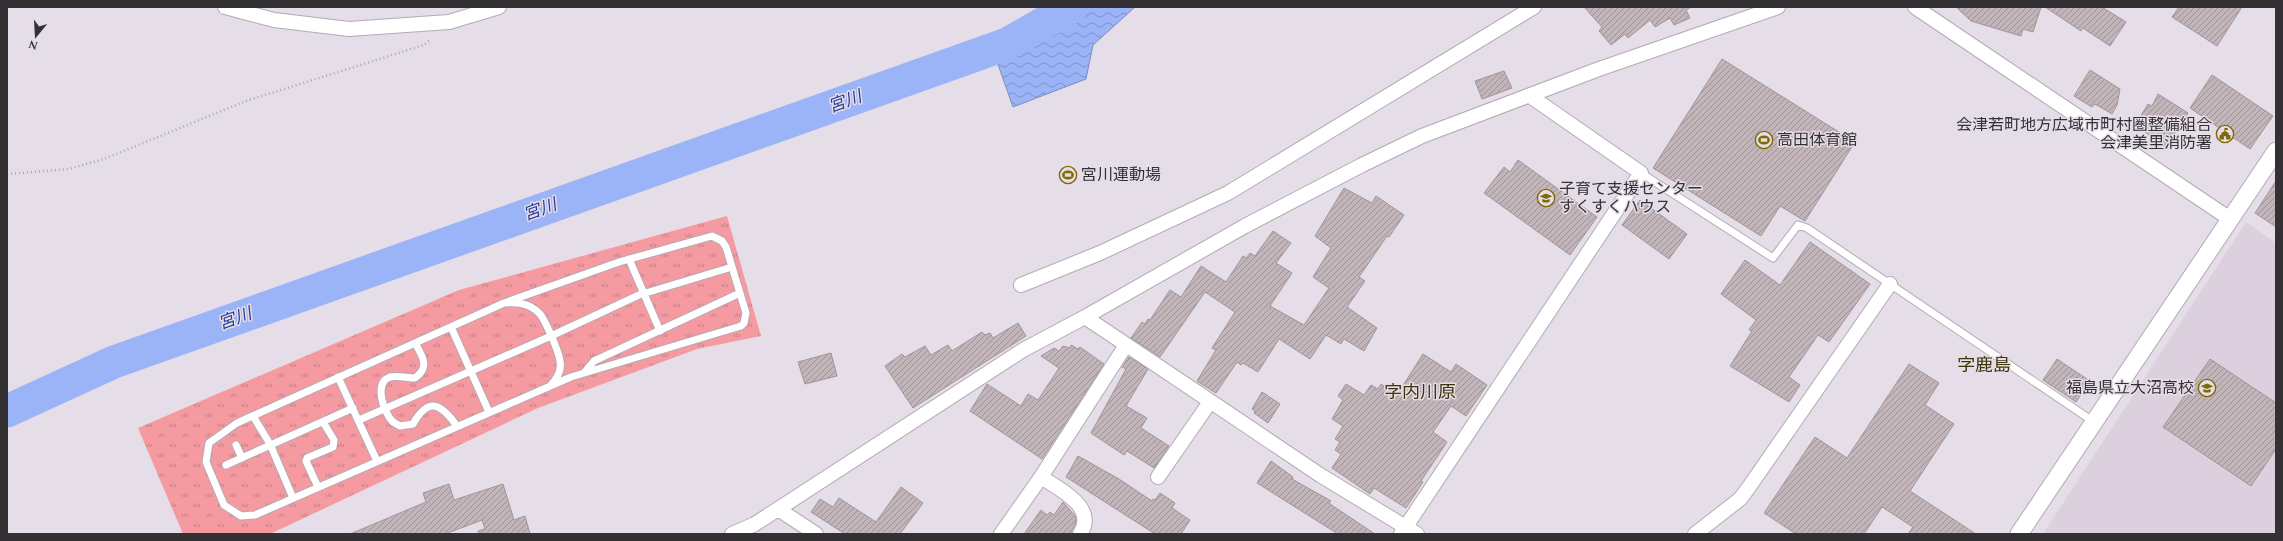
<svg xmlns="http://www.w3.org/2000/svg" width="2283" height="541" font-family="Spectral,'Noto Sans JP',serif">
  <defs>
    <pattern id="grass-tufts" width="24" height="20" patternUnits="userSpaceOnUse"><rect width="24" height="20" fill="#f69aa1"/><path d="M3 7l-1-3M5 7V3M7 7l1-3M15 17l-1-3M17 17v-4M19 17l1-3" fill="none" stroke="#c87e84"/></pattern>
    <pattern id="water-waves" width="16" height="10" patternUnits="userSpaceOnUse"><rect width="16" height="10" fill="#9bb3f7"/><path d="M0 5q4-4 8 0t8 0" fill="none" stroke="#7f92c9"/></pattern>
    <pattern id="building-hatch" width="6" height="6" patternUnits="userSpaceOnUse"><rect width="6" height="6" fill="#c1b5ba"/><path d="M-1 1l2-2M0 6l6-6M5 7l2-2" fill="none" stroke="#9e9498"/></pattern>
  </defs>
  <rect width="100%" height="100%" fill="#e5dde7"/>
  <!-- built -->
  <path fill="#dccfde" d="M 2246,222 L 2276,243 L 2276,534 L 2043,534 Z"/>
  <!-- grass -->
  <path fill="url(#grass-tufts)" d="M 727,216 L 761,336 L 697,349 L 538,408 L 270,534 L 183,534 L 138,428 L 459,290 Z"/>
  <!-- water -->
  <path fill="url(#water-waves)" stroke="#7c8cbd" d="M 1054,7 L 1135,7 L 1093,45 L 1086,79 L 1013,107 L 988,36 C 1022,31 1026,28 1054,7 Z"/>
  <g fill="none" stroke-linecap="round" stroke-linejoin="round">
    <!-- river -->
    <path stroke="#9bb3f7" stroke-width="33" d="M 7,411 L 114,362 L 1007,44 L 1072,7"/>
  </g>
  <!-- building -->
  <path fill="url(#building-hatch)" stroke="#a1959b" d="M 1584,7 L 1691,7 L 1686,10 L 1690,18 L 1674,25 L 1670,18 L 1655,27 L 1650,20 L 1628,38 L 1625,34 L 1611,45 L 1599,31 L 1602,27 Z
    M 1956,7 L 2041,7 L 2033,32 L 2023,29 L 2021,36 L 1971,21 Z
    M 2045,7 L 2102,7 L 2126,22 L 2110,46 L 2083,28 L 2081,31 Z
    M 2179,7 L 2242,7 L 2217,46 L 2172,17 Z
    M 1722,59 L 1855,142 L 1805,221 L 1780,206 L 1761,236 L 1653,168 Z
    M 2090,70 L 2120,89 L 2117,105 L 2112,114 L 2095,104 L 2092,107 L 2074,96 Z
    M 1504,71 L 1512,88 L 1482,99 L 1475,81 Z
    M 2212,75 L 2273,116 L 2250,149 L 2190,108 Z
    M 2158,94 L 2188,113 L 2166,147 L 2135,125 L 2148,104 L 2152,106 Z
    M 1518,160 L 1597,217 L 1570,255 L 1484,193 L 1504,167 L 1510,172 Z
    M 2276,181 L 2276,227 L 2255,213 Z
    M 1344,188 L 1372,203 L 1376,196 L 1404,215 L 1389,237 L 1387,236 L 1359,277 L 1365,281 L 1347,307 L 1377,328 L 1364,351 L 1344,339 L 1341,344 L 1326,335 L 1310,359 L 1279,339 L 1258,372 L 1243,363 L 1241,365 L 1237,362 L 1216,393 L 1197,381 L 1216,350 L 1212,348 L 1235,312 L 1205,292 L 1160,357 L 1131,338 L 1142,322 L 1145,324 L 1148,319 L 1150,320 L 1170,290 L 1181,297 L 1201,266 L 1226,282 L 1243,256 L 1246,258 L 1250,253 L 1255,256 L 1273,231 L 1291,243 L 1276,263 L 1292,273 L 1270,306 L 1304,325 L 1329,288 L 1313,277 L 1331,248 L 1315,236 Z
    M 1640,200 L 1687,234 L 1669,259 L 1622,225 Z
    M 1810,242 L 1870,284 L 1829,342 L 1818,335 L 1789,377 L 1800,385 L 1789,402 L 1730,366 L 1752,331 L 1749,330 L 1756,320 L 1721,294 L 1745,260 L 1780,285 Z
    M 1018,323 L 1026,336 L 913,408 L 885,366 L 902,354 L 905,357 L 925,346 L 931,355 L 948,345 L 952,351 L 982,332 L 985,335 L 990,333 L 993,338 Z
    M 1071,345 L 1078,349 L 1080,347 L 1104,364 L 1042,459 L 970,411 L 987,384 L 1021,406 L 1028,394 L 1038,400 L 1059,368 L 1041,356 L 1054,348 L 1059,351 L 1063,346 L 1070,348 Z
    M 831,353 L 837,376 L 805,384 L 798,362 Z
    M 1423,354 L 1451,372 L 1456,364 L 1487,385 L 1466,416 L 1451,406 L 1433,432 L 1447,442 L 1421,481 L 1423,482 L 1406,508 L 1374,488 L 1370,494 L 1332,468 L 1341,454 L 1335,450 L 1340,442 L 1335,439 L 1343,426 L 1332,419 L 1343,400 L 1338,396 L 1346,384 L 1364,395 L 1371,385 L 1378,389 L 1381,384 L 1397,395 Z
    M 1129,357 L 1148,369 L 1126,406 L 1147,418 L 1141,428 L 1169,446 L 1154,468 L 1127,451 L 1124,455 L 1091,433 L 1126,369 L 1122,367 Z
    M 2057,359 L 2090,381 L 2076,402 L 2043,380 Z
    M 2210,359 L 2276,403 L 2276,449 L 2251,486 L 2163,427 Z
    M 1909,364 L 1939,383 L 1925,405 L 1954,424 L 1910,491 L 1976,534 L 1908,534 L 1913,527 L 1882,507 L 1864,534 L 1796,534 L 1764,513 L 1815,437 L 1847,458 Z
    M 1262,392 L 1280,404 L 1268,423 L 1254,413 L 1255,411 L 1252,409 Z
    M 1078,456 L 1119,479 L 1152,501 L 1153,499 L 1155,500 L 1160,493 L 1175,503 L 1172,508 L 1190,520 L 1181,534 L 1155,534 L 1066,477 Z
    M 1271,461 L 1293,477 L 1292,479 L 1331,501 L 1329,503 L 1333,506 L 1375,534 L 1338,534 L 1257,483 Z
    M 449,484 L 454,500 L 503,484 L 514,520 L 525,516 L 530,534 L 479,534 L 478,531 L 485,529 L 482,520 L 445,534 L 350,534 L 426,502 L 423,493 Z
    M 901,487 L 923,503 L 900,534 L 845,534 L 811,512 L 820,499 L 833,507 L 839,498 L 876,522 Z
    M 1063,502 L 1076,517 L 1076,523 L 1070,534 L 1024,534 L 1041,510 L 1047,515 L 1050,512 L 1054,515 Z"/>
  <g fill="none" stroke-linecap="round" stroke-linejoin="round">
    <defs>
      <path id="service" d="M 1641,173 L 1773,258 L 1798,225 L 1807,228 L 2094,422
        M 629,259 L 660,331
        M 504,303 L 619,262 L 712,236 L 722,241 L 726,247 L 746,313 L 744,323 L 741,326 L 571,377 L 255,515 L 241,516 L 224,505 L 206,462 L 209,443 L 237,423 L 504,303 C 517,302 529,303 539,313 C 545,319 559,352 560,361 C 562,371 556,380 550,386
        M 451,327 L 489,412
        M 415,343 C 423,357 430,367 415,378 C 407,378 398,375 390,377 C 373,383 384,412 392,421 C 394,423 398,425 400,426 L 413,424 C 429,396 441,404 457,426
        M 584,373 L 594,361 L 740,293
        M 338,377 L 377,461
        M 253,416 L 270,444 L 293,498
        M 359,420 L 551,336 L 639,295 L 732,267
        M 236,445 L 242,458
        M 226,465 L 353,408
        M 318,487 L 306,461 L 307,458 L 333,447 L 334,440 L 323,422"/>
      <path id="minor" d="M 225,7 L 274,20 L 349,29 L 449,22 L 499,7
        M 1915,7 L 2230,219
        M 1021,285 L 1100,253 L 1228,193 L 1534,7
        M 1085,317 L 1320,475 L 1417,534
        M 1041,477 C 1059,489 1098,507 1080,534
        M 1158,477 L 1210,402
        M 778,509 L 816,534
        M 732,534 L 755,524 L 1023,350 L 1085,317 L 1245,226 L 1362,165 L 1422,136 L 1599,69 L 1778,7
        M 1001,534 L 1041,477 L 1126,345
        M 1401,534 L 1641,173 L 1530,96
        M 1695,534 L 1740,499 L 1749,487 L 1890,284"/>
      <path id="tertiary" d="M 2019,534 L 2276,151"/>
    </defs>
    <!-- service casing -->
    <use href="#service" stroke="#b2aab4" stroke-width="9"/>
    <!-- minor casing -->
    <use href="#minor" stroke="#b2aab4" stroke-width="16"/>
    <!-- tertiary casing -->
    <use href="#tertiary" stroke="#b2aab4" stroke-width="19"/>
    <!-- path -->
    <path stroke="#aca6ae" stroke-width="2.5" stroke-dasharray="1 3" stroke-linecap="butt" d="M 7,174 L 69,169 L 104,159 L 246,101 L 424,45 L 430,40"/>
    <!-- service -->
    <use href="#service" stroke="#fff" stroke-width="7"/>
    <!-- minor -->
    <use href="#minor" stroke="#fff" stroke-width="14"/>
    <!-- tertiary -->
    <use href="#tertiary" stroke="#fff" stroke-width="17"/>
  </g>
  <!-- icons -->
  <defs>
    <symbol id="civic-ring" viewBox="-11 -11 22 22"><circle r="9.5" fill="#e5dde7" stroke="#806901" stroke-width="1.5"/><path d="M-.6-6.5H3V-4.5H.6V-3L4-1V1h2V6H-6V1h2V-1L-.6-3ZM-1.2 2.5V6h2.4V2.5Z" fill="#806901"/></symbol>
    <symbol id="stadium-ring" viewBox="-11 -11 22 22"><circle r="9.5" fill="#e5dde7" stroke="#806901" stroke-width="1.5"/><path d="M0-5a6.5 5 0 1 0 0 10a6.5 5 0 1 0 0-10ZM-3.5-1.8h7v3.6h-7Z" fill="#806901"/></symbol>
    <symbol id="school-ring" viewBox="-11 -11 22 22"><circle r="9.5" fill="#e5dde7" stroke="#806901" stroke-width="1.5"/><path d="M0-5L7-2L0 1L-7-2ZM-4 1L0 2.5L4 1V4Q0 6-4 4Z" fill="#806901"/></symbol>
  </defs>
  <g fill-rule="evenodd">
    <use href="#civic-ring" x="2215" y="124" width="20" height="20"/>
    <use href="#stadium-ring" x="1754" y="130" width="20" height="20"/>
    <use href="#stadium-ring" x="1058" y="165" width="20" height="20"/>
    <use href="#school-ring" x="1536" y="188" width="20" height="20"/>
    <use href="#school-ring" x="2197" y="378" width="20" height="20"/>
  </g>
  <g text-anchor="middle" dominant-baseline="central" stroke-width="3" stroke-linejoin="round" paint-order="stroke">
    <!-- poi labels -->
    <g font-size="16" fill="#343135" stroke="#e5dde7" text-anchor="start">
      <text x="2212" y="125" text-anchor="end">会津若町地方広域市町村圏整備組合<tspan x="2212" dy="18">会津美里消防署</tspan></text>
      <text x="1777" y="140">高田体育館</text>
      <text x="1081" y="175">宮川運動場</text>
      <text x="1559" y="189">子育て支援センター<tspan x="1559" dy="18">すくすくハウス</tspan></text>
      <text x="2194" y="388" text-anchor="end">福島県立大沼高校</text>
    </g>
    <!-- water labels -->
    <g font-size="17" font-style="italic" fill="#263c9a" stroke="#e5dde7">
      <text transform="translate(845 102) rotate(-20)">宮川</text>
      <text transform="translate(540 210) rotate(-20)">宮川</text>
      <text transform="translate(235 319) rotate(-20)">宮川</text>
    </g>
    <!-- quarter labels -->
    <g font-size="18" fill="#3f340a" stroke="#e5dde7">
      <text x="1984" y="365">字鹿島</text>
      <text x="1420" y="392">字内川原</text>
    </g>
  </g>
  <!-- border -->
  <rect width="2283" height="541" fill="none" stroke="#343135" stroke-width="16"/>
  <!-- north arrow -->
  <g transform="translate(36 36) rotate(198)" stroke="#e5dde7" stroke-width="3" paint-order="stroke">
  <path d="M0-3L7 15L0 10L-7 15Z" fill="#343135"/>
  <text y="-6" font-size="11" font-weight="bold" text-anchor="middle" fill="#343135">N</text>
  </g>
</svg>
